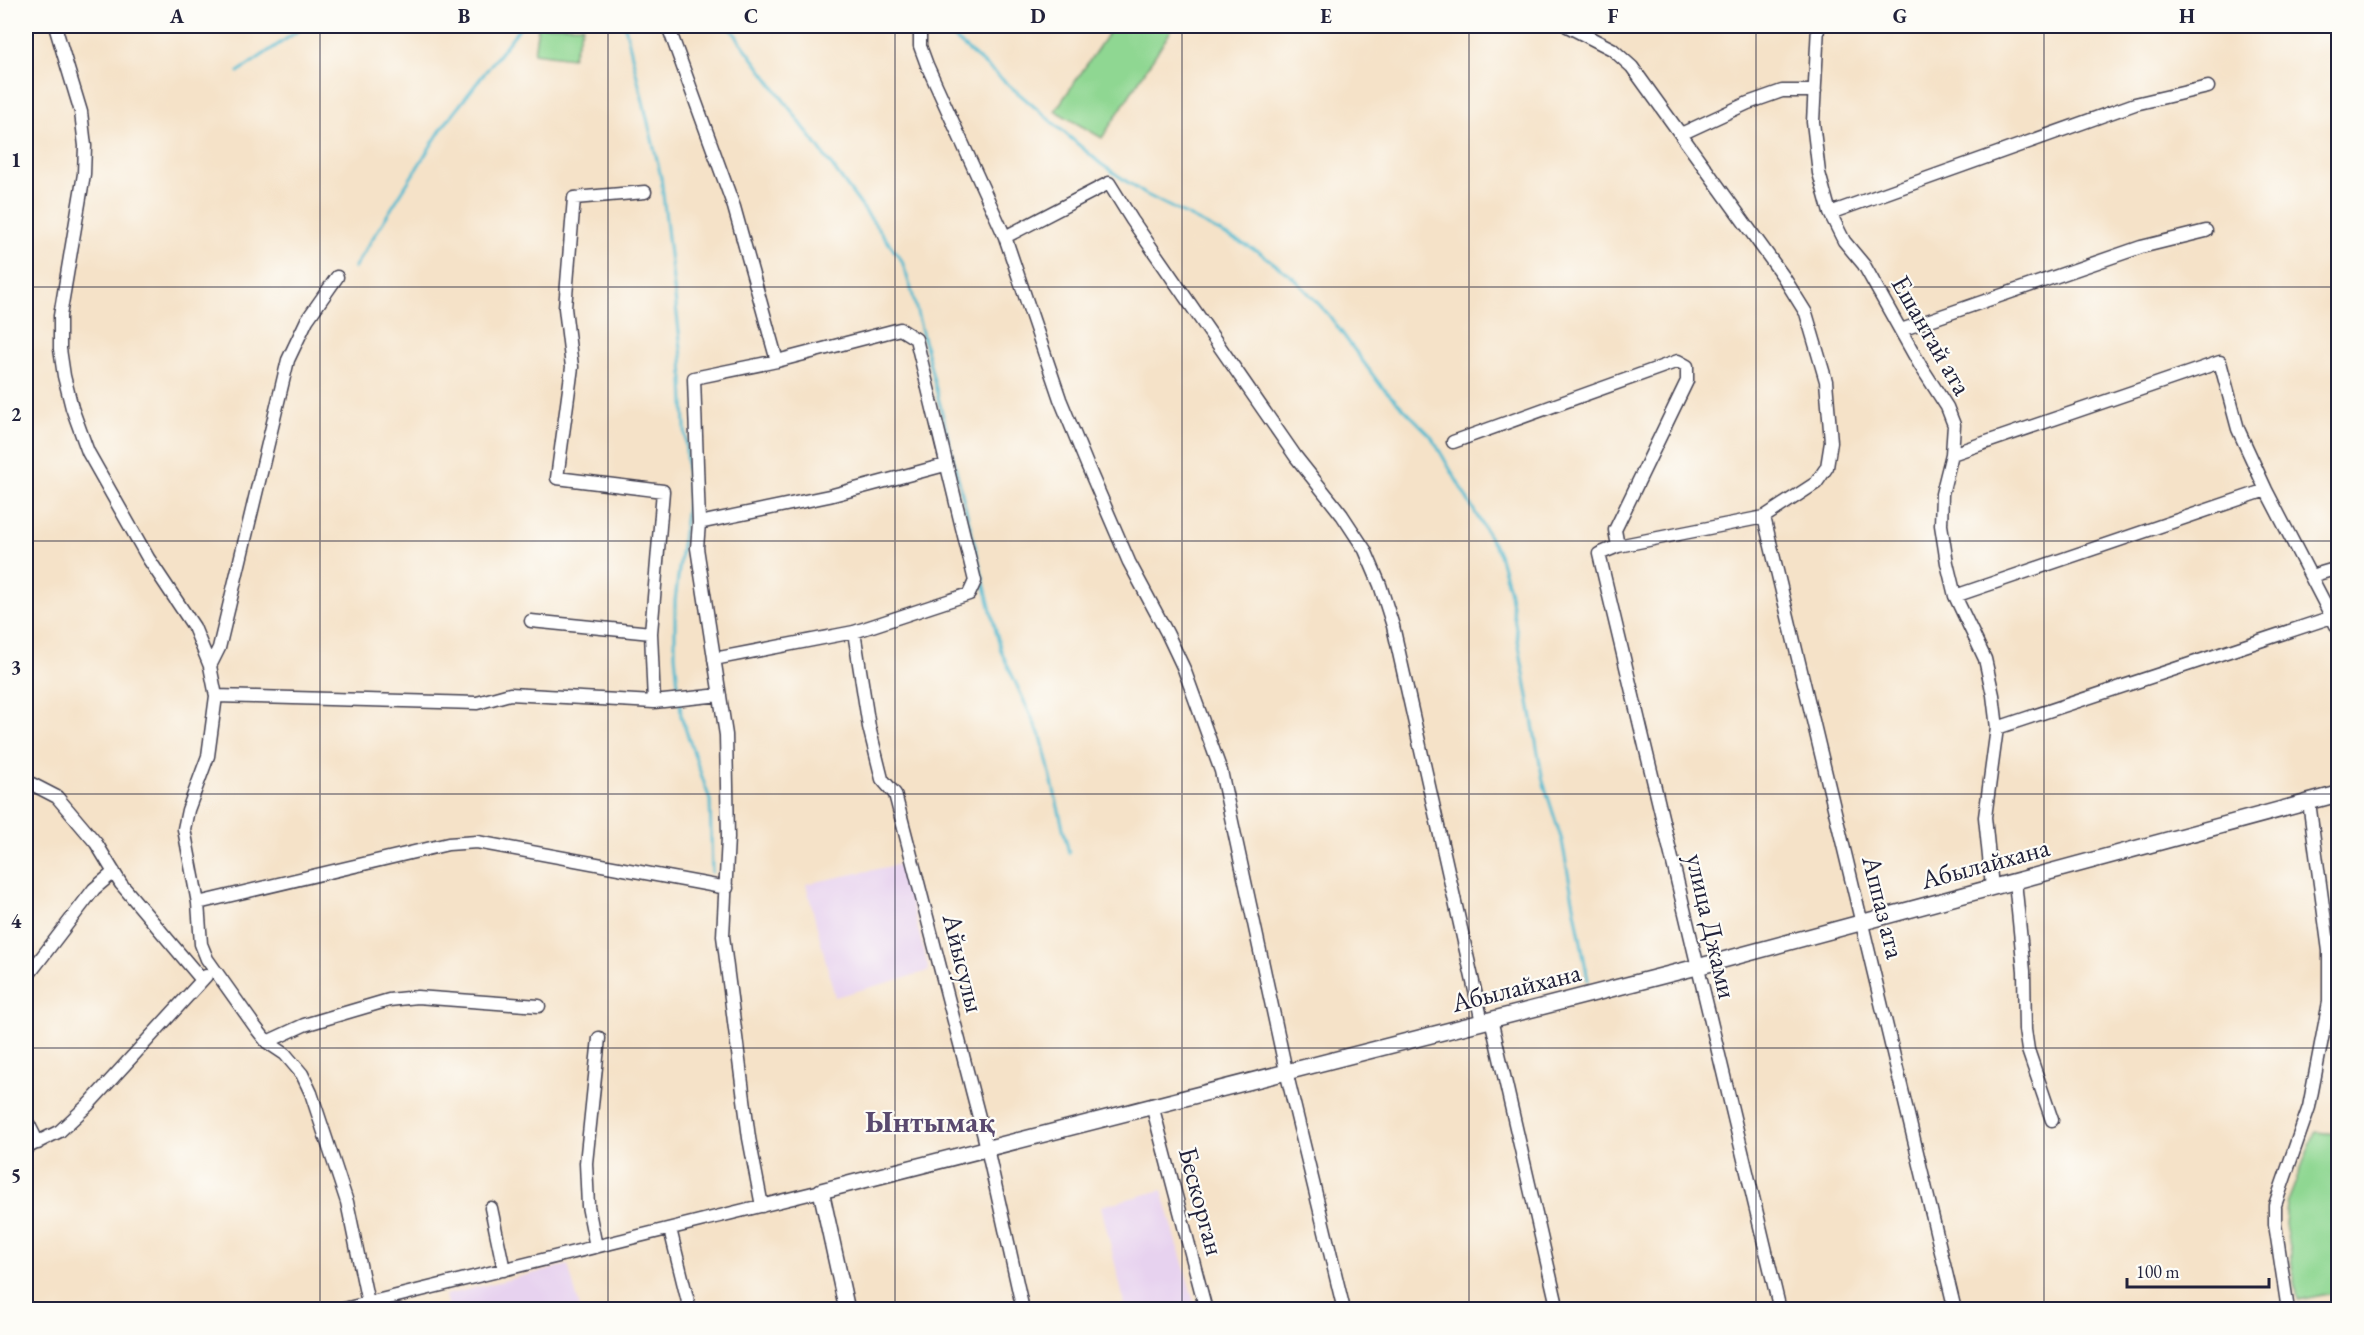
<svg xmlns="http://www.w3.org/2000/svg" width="2364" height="1335" font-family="'EB Garamond',serif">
  <rect width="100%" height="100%" fill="#fdfcf7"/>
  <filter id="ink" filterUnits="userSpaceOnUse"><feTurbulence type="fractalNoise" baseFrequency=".0167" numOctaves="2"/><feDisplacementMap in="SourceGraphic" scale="12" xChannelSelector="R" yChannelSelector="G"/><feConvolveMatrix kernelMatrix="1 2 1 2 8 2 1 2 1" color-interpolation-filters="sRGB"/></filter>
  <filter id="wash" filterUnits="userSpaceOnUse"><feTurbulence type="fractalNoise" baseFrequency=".008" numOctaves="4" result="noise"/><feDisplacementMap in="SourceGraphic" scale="24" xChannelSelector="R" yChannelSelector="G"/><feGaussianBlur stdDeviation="1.35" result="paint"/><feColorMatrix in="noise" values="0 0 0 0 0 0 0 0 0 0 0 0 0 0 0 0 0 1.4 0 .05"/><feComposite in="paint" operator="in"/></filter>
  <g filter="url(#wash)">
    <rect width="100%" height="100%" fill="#f5e2c8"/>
    <!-- built -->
    <path fill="#e7d2ef" d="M 901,864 L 929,971 L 835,997 L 806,884 Z
      M 1162,1190 L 1196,1309 L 1126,1309 L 1101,1206 Z
      M 568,1265 L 580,1309 L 448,1309 L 445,1295 Z"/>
    <!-- green -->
    <path fill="#8fd792" stroke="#587c66" stroke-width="1.5" d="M 538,26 L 583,26 L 572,58 L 534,53 Z
      M 1113,26 L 1174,26 L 1102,138 L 1055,111 Z
      M 2315,1132 L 2338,1134 L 2338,1292 L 2298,1300 L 2285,1224 L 2287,1204 Z"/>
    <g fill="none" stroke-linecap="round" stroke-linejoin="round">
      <!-- stream -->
      <path stroke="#51b9cf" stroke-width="3" d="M 625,26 L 661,177 L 682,357 L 688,497 L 675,601 L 675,655 L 679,695
        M 729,26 L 902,261 L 912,292 L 1001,651 L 1042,740 L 1069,853
        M 940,26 L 1101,164 L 1145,194 L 1259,252 L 1295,279 L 1328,314 L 1381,386 L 1431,436 L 1499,554 L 1509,589 L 1543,781 L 1562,841 L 1588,980
        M 238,72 L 305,26
        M 354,268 L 442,128 L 521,26
        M 680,701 L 681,716 L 710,800 L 712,872"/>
    </g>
  </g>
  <g filter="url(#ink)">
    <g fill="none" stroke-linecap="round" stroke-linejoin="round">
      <defs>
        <path id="minor" d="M 55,26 L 81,112 L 85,146 L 84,174 L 60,316 L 60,349 L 64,376 L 72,408 L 88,452 L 148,558 L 194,627 L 210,666 L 216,696 L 208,756 L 188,810 L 184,829 L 198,903 L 201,944 L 207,959 L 256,1028 L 267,1042 L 285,1054 L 302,1074 L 311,1093 L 347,1202 L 368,1303
          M 668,26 L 734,207 L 777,361
          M 920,26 L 920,46 L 927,65 L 1005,237 L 1060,399 L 1088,467 L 1129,562 L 1167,633 L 1184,669 L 1221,771 L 1286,1071 L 1344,1310
          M 1567,26 L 1612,49 L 1632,67 L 1783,276 L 1806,313 L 1826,381 L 1831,442 L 1827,467 L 1816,483 L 1764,517 L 1618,546 L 1599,554 L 1780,1310
          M 1818,26 L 1813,122 L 1819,173 L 1830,213 L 1844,241 L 1864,265 L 1920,365 L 1947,407 L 1954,425 L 1952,454 L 1942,494 L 1941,525 L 1947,563 L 1955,596 L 1985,659 L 1993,695 L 1997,728 L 1985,817 L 1992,887
          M 1681,134 L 1748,103 L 1782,91 L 1815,91
          M 645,192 L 574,198 L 565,308 L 572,367 L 557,478 L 663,491 L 651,633 L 654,702 L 720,695
          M 1830,213 L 2135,104 L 2208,87
          M 1005,237 L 1109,183 L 1132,220 L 1296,457 L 1342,515 L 1365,550 L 1380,585 L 1393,626 L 1482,1022
          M 1901,330 L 2141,247 L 2206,231
          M 1453,442 L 1678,361 L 1687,366 L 1687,381 L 1615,530 L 1618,546
          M 1952,454 L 2220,362 L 2238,429 L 2266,490 L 2338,629
          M 1764,517 L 1955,1310
          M 699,523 L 829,496 L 945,465
          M 2311,576 L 2338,568
          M 1955,596 L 2266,490
          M 531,621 L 651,633
          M 854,632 L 869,727 L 882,779 L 895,794 L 987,1148 L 1023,1310
          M 714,659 L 854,632 L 969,594 L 975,581 L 916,339 L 900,329 L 777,361 L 694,378 L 699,523 L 697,548 L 726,735 L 728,837 L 723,936 L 749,1138 L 762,1206
          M 210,666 L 219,648 L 288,360 L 307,320 L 337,277
          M 216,696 L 477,703 L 510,694 L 654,702
          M 1997,728 L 2332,617
          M 26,781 L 57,797 L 96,843 L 121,884 L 202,980
          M 2015,881 L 2024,971 L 2025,1030 L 2028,1050 L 2052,1120
          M 198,903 L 448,844 L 477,842 L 727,888
          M 26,978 L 94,889 L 114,872
          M 1491,1019 L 1558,1310
          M 267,1042 L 304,1025 L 389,1000 L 417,997 L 539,1006
          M 1152,1105 L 1206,1310
          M 26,1119 L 38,1143
          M 26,1148 L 60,1131 L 88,1105 L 206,976
          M 491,1208 L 504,1270
          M 670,1229 L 690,1310
          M 596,1247 L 588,1206 L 586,1163 L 599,1038
          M 340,1310 L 821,1191
          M 2288,1310 L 2275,1224 L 2275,1205 L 2309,1107 L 2329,1002 L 2329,951 L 2309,802"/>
        <path id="major" d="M 847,1310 L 821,1191 L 1697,967 L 2338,794"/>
      </defs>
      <!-- minor casing -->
      <use href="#minor" stroke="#423f50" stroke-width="15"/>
      <!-- major casing -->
      <use href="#major" stroke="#423f50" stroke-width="18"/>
      <!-- minor -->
      <use href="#minor" stroke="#fff" stroke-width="12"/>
      <!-- major -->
      <use href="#major" stroke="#fff" stroke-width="15"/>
    </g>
  </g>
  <!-- grid -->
  <path fill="none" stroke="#22223b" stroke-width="1.5" stroke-opacity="0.55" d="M 320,26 L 320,1310M 608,26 L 608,1310M 895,26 L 895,1310M 1182,26 L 1182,1310M 1469,26 L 1469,1310M 1756,26 L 1756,1310M 2044,26 L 2044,1310M 26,287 L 2338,287M 26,541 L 2338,541M 26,794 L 2338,794M 26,1048 L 2338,1048"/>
  <g text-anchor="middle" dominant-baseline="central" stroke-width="4.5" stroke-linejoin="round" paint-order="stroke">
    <!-- street labels -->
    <g font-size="27" fill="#22223b" stroke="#fdfcf7">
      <text transform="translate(1932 335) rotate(60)">Ешантай ата</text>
      <text transform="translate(1985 863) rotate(-15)">Абылайхана</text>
      <text transform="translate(1884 907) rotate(76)">Аппаз ата</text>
      <text transform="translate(1712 926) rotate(77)">улица Джами</text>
      <text transform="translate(964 963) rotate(76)">Айысулы</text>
      <text transform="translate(1516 987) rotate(-14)">Абылайхана</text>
      <text transform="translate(1202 1201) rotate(75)">Бескорган</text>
    </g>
    <!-- quarter labels -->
    <g font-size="30" font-weight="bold" fill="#5a4a6f" stroke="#fdfcf7">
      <text x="930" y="1121">Ынтымақ</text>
    </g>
  </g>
  <!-- margin -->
  <rect width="2364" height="1335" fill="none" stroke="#fdfcf7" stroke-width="66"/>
  <!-- scale -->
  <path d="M2127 1278v9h142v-9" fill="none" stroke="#22223b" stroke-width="3"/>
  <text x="2136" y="1278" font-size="18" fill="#22223b" stroke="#fdfcf7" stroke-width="4.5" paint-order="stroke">100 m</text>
  <rect x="33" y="33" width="2298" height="1269" fill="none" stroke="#22223b" stroke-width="2"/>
  <g font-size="20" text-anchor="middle" font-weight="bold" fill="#22223b">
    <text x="177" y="23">A</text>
    <text x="464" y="23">B</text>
    <text x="751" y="23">C</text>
    <text x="1038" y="23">D</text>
    <text x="1326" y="23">E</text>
    <text x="1613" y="23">F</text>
    <text x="1900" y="23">G</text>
    <text x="2187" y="23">H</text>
    <text x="16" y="167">1</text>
    <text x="16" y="421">2</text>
    <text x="16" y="674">3</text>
    <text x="16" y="928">4</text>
    <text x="16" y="1182">5</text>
  </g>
</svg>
